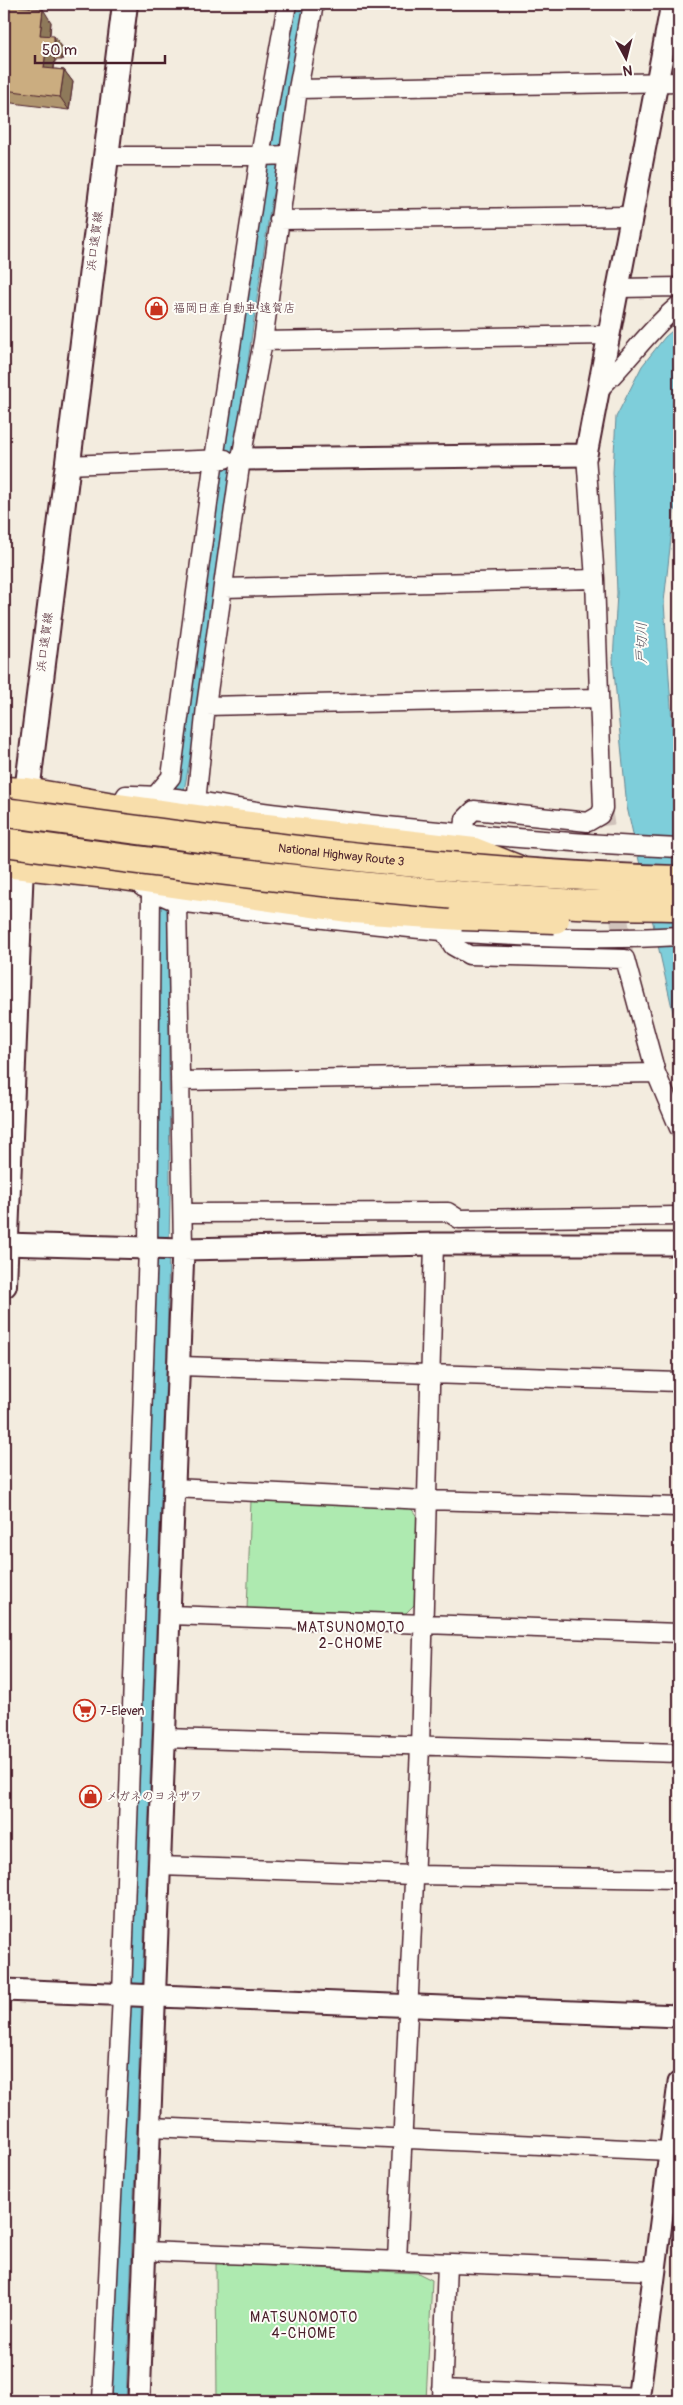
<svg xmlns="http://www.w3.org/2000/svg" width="683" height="2405" font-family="Pangolin,'Klee One',sans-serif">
  <rect width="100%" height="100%" fill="#f3ecdf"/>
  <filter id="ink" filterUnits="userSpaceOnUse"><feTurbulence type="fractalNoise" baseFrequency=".02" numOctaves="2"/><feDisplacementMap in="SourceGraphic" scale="10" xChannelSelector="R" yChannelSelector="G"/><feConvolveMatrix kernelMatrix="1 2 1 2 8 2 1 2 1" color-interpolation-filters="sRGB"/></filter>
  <g filter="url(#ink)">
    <!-- green -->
    <path fill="#aeeab0" stroke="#7c846e" d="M 251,1500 L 411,1508 L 418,1518 L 417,1602 L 406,1613 L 247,1610 Z
      M 216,2263 L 418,2273 L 432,2280 L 426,2401 L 217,2401 Z"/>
    <!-- water -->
    <path fill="#7eceda" stroke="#698894" d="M 293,4 L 305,4 L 268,222 L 195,731 L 173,851 L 168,934 L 170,1196 L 167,1345 L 126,2401 L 112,2401 L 121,2179 L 154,908 L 181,748 L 254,243 Z
      M 679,325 L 679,498 L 674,511 L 664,602 L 673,737 L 679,781 L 679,1039 L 627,807 L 613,661 L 617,593 L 613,472 L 616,417 L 642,366 L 665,337 Z"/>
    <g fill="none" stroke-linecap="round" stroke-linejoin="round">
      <!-- minor-tunnel -->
      <path stroke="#d1c3bb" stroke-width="18" stroke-dasharray="18 9" stroke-linecap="butt" d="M 603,808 L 625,959"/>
      <defs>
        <path id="minor" d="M 298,89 L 679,82
          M 106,156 L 260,156 L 287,4
          M 279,220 L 631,216
          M 618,288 L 679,287
          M 263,341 L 609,335
          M 598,390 C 627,363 649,329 679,305
          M 66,465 L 225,459
          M 224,588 L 595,579
          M 206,706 L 599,698
          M 156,795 L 171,777 L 214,459 L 260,156 L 288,155
          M 196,802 L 206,706 L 241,459 L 263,341 L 298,89 L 314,4
          M 119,808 L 126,795 C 177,794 228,808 279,814 C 412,830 546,842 679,848
          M 464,832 L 465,819 L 474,810 L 588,822 L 600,815 L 603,808 L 595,579 L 586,455
          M 142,887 L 177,902 C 345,921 510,946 679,936
          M 177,902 L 183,1249
          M 445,933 L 453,946 L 469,955 L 625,959 L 656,1073 L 679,1128
          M 180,1081 L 656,1073
          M 183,1213 L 448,1212 L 459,1219 L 679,1216
          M 180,1366 L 679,1382
          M 173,1488 L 426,1500 L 679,1507
          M 170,1615 L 679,1633
          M 163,1738 L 679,1753
          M 160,1866 L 414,1875 L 679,1879
          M 151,2127 L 670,2151
          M 145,2251 L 653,2271
          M 397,2261 L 420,1747 L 434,1244
          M 442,2389 L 638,2397
          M 442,2400 L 447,2263
          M 102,2401 L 122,1995 L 148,1248 L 151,891"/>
        <path id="tertiary" d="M 241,459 L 586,455 L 672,4
          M 4,1244 L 183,1249 L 434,1244 L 679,1244
          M 4,1990 L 679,2016
          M 139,2401 L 183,1249
          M 638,2401 L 679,2083"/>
        <path id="secondary" d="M 4,1285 L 21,865 L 27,792 L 125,4"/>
        <path id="trunk" d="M 4,791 L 27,792 L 119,808 L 233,824 L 474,852 L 517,869
          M 4,863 L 117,875 L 354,909 L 462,916"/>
      </defs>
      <!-- minor casing -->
      <use href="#minor" stroke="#4a1f2b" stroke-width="21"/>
      <!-- tertiary casing -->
      <use href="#tertiary" stroke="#4a1f2b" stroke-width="25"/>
      <!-- secondary casing -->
      <use href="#secondary" stroke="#4a1f2b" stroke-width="28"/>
      <!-- trunk casing -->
      <use href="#trunk" stroke="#4a1f2b" stroke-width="31"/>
      <!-- minor -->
      <use href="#minor" stroke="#fdfcf7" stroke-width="18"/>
      <!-- tertiary -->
      <use href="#tertiary" stroke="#fdfcf7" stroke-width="21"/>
      <!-- secondary -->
      <use href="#secondary" stroke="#fdfcf7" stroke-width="24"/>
      <!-- trunk -->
      <use href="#trunk" stroke="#f8deab" stroke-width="28"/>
      <defs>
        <g id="trunk-bridge">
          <path id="s1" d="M 4,812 C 228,842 453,874 679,880"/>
          <path d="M 4,842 C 189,868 376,891 562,903 C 601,906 640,905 679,906"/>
          <path d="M 462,916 L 555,919"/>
        </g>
      </defs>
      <!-- trunk-bridge casing -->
      <use href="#trunk-bridge" stroke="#4a1f2b" stroke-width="31" stroke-linecap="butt"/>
      <!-- trunk-bridge -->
      <use href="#trunk-bridge" stroke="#f8deab" stroke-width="28"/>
    </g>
    <!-- wall -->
    <path fill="#af956e" stroke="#4a1f2b" d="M 4,5 L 51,22 L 50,35 L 63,48 L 62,60 L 55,60 L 54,69 L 64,70 L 73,82 L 69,110 L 4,102 Z"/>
    <!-- shaded-wall -->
    <path fill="#8e795a" stroke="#4a1f2b" d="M 43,9 L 51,22 L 48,47 L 40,35 Z
      M 54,36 L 63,48 L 62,60 L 54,47 Z
      M 46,47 L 55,60 L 52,81 L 44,68 Z
      M 64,70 L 73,82 L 69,110 L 60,97 Z"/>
    <!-- building -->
    <path fill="#cbad80" stroke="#4a1f2b" d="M 4,5 L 43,9 L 40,35 L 54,36 L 54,47 L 46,47 L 44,68 L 64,70 L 60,97 L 4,90 Z"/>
  </g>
  <!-- icons -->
  <defs>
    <symbol id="shop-ring" viewBox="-11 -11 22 22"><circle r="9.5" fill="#fdfcf7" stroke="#c8321e" stroke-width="1.5"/><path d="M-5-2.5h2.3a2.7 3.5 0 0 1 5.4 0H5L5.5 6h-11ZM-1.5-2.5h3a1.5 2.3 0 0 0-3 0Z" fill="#c8321e"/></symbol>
    <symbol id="supermarket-ring" viewBox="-11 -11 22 22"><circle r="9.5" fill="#fdfcf7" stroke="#c8321e" stroke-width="1.5"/><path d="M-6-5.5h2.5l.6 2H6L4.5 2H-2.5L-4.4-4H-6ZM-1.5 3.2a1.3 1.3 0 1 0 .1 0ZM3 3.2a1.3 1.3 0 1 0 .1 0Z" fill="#c8321e"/></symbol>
  </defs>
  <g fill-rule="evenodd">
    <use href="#shop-ring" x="144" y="296" width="25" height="25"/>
    <use href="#supermarket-ring" x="72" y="1698" width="25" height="25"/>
    <use href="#shop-ring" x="78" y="1784" width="25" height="25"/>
  </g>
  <g text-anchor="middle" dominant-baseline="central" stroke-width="4" stroke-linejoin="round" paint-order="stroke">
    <!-- street labels -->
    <g font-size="12" fill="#4a1f2b" stroke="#fdfcf7">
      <text transform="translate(95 241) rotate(-83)">浜口遠賀線</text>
      <text transform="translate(45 642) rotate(-83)">浜口遠賀線</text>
      <text stroke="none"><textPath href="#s1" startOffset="340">National Highway Route 3</textPath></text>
    </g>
    <!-- poi labels -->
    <g font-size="12" fill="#4a1f2b" stroke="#fdfcf7" text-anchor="start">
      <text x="173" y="308">福岡日産自動車 遠賀店</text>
      <text x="100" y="1711">7-Eleven</text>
      <text x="106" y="1796">メガネのヨネザワ</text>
    </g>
    <!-- water labels -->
    <g font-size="14" font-style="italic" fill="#5a5460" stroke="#fdfcf7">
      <text transform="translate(641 643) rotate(-90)">戸切川</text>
    </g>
    <!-- neighbourhood labels -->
    <g font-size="14" letter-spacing="1" fill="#4a1f2b" stroke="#fdfcf7">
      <text x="351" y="1627">MATSUNOMOTO<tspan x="351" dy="16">2-CHOME</tspan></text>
      <text x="304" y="2317">MATSUNOMOTO<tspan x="304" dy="16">4-CHOME</tspan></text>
    </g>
  </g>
  <!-- margin -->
  <rect width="683" height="2405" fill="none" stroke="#fdfcf7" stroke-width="20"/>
  <rect x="10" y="10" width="663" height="2385" fill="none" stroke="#4a1f2b" stroke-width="2" filter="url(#ink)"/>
  <!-- north arrow -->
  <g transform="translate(626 58) rotate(173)" stroke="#fdfcf7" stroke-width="4" paint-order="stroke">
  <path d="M0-4L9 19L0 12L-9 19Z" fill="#4a1f2b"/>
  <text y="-8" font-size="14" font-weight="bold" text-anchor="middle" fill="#4a1f2b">N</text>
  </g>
  <!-- scale -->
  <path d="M35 55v8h130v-8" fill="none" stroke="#4a1f2b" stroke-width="2.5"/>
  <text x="42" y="55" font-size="15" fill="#4a1f2b" stroke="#fdfcf7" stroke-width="4" paint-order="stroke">50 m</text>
</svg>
